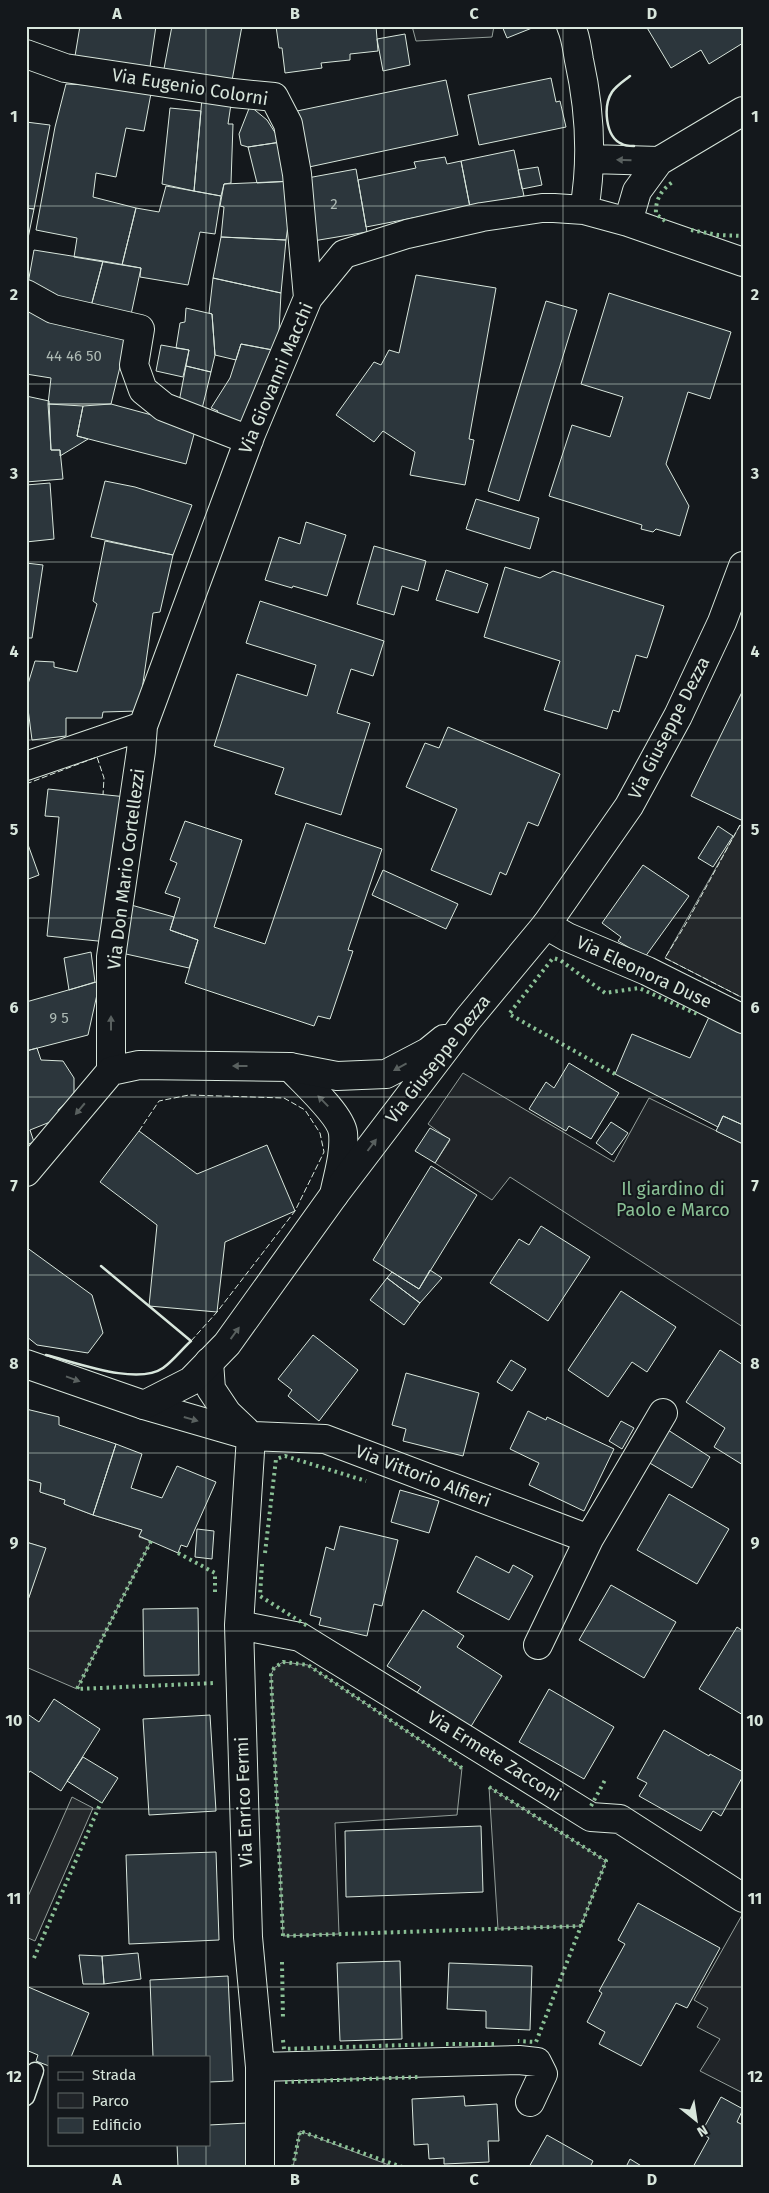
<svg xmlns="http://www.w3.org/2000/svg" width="769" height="2193" font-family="'Fira Sans',sans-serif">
  <rect width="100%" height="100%" fill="#14181c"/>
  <!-- green -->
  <path fill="#202428" stroke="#939e99" d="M 412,26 L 494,26 L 492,37 L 416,41 Z
    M 463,1073 L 614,1162 L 649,1098 L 743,1144 L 743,1327 L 510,1177 L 492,1200 L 435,1163 L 450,1140 L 428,1124 Z
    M 26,1479 L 41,1483 L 40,1492 L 65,1500 L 64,1504 L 93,1515 L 142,1530 L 139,1537 L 151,1541 L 77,1689 L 26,1667 L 26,1599 L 28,1600 L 45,1548 L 26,1542 Z
    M 283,1662 L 308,1665 L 462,1768 L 457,1815 L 335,1823 L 339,1934 L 283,1936 L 271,1675 L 274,1668 Z
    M 489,1787 L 606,1861 L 581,1926 L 498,1929 Z
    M 742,1915 L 743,1916 L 743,2093 L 700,2071 L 720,2039 L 697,2027 L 708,2008 L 694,2000 Z
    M 300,2131 L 394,2167 L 293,2167 Z"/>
  <!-- parking -->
  <path fill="#24282b" stroke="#939e99" d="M 740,825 L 743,827 L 743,998 L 665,958 Z
    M 72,1797 L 93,1808 L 35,1941 L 26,1937 L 26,1901 Z"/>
  <!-- building -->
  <path fill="#2c363c" stroke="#d8e6dc" d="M 80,26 L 156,26 L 150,67 L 75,56 Z
    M 172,26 L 242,26 L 231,86 L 163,74 Z
    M 276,26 L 376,26 L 378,51 L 350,54 L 350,60 L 321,63 L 322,68 L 285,73 L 282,48 L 279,48 Z
    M 502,26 L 537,26 L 507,38 Z
    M 646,26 L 743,26 L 743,43 L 709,64 L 701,50 L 671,68 Z
    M 405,34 L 410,65 L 383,71 L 377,39 Z
    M 551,78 L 556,102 L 560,101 L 566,127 L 479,145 L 468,95 Z
    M 446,80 L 458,135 L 309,167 L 297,111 Z
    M 66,84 L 152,88 L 144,131 L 126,128 L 116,177 L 96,173 L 93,197 L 136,208 L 122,265 L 74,257 L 77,238 L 36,230 L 55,127 Z
    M 202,98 L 231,104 L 228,124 L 233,124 L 231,183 L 224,184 L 221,196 L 194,191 Z
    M 250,106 L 267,120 L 281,142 L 248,147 L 241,145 L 239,134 Z
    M 170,108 L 201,111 L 194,191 L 162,184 Z
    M 26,122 L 50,125 L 34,209 L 26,208 Z
    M 281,142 L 294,181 L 257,183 L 248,147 Z
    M 514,150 L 524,196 L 470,207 L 461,161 Z
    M 445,157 L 447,164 L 461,161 L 470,207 L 366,227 L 358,180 L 416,168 L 414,162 Z
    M 538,167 L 542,185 L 522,189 L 518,170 Z
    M 356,169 L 367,232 L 313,241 L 302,179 Z
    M 294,181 L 286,240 L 221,237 L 224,207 L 220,206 L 224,184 Z
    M 166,186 L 221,196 L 215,234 L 200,232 L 188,285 L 140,277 L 141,268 L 122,265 L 136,208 L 159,212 Z
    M 26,208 L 34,209 L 26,248 Z
    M 221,237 L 286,240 L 281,293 L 213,278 Z
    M 34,250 L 103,261 L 89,314 L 55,304 L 54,293 L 27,289 Z
    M 103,261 L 141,268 L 129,324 L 89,314 Z
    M 416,275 L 496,288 L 469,439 L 474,440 L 465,485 L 410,475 L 415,452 L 383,431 L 374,442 L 336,415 L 374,362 L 381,365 L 389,350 L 399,353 Z
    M 213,278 L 281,293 L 278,351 L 241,344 L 236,360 L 215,355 L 212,314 L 209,313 Z
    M 609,293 L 731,332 L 710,399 L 688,392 L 666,464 L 689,506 L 680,536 L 656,529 L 653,532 L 641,529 L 642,525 L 549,496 L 572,425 L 610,437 L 623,397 L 581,384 Z
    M 546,301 L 577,310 L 519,501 L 488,491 Z
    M 186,308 L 212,314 L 215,355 L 211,372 L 186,366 L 189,350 L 176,348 L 180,323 L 185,322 Z
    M 26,311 L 63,317 L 127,338 L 111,404 L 48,404 L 51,378 L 26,374 Z
    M 241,344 L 278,351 L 244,432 L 209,423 L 218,411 L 211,408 L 230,378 Z
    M 161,345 L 189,350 L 183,377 L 156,371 Z
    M 186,366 L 211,372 L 201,413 L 178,407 Z
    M 26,396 L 49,401 L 51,450 L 60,450 L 63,479 L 26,482 Z
    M 48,404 L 83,406 L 77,436 L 88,439 L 60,456 L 60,450 L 51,450 Z
    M 111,404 L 196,427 L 186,464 L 77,436 L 83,406 Z
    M 105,481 L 135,487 L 192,505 L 173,555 L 91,537 Z
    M 50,483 L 54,539 L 26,542 L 26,485 Z
    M 476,499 L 539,518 L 530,549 L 466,529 Z
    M 306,522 L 346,535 L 327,596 L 293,586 L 292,588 L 265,580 L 279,537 L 300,544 Z
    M 105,541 L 173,555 L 160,612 L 153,613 L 139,711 L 103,712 L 102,718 L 66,718 L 66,736 L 32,740 L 27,701 L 28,684 L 35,661 L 54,662 L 54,667 L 77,672 L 97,604 L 93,601 Z
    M 374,546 L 426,561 L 418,591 L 402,586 L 394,615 L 357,604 Z
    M 26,563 L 43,565 L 32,638 L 26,638 Z
    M 505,567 L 540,578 L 553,571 L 664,606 L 647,658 L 636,655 L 619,712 L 613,710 L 607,729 L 544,710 L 560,661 L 484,637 Z
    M 446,570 L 488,584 L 478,613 L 436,600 Z
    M 260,601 L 384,641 L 373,676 L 351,669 L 337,713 L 370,723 L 341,815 L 275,794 L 284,768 L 214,746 L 237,674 L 307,696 L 316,665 L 246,643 Z
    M 743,690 L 743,816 L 741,820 L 691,796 Z
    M 448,727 L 560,774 L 538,826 L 528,822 L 506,875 L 500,872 L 491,895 L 431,870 L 457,809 L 406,787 L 425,743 L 439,748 Z
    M 48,789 L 127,797 L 108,942 L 47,936 L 59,817 L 45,816 Z
    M 185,821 L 242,840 L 214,927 L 265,944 L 306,823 L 382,849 L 348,950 L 353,951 L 330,1019 L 318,1016 L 314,1026 L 185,983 L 198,940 L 170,930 L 180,898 L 165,893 L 177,863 L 170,860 Z
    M 718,826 L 733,836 L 713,867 L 698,858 Z
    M 26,839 L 39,875 L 26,880 Z
    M 643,865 L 689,896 L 645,957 L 618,941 L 621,937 L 602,923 Z
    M 383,870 L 458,904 L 446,929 L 372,895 Z
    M 124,903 L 174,917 L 170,930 L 198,940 L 189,968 L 117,952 Z
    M 91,952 L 95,982 L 69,990 L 64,958 Z
    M 100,981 L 88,1035 L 26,1051 L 26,1002 Z
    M 709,1017 L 743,1033 L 743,1125 L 723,1116 L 718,1127 L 615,1074 L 632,1034 L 690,1058 Z
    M 37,1048 L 41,1060 L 63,1061 L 74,1078 L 74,1095 L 58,1110 L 60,1118 L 30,1130 L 34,1142 L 26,1145 L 26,1051 Z
    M 569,1063 L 619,1093 L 591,1139 L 569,1126 L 566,1131 L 529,1109 L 546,1082 L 554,1088 Z
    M 723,1116 L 743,1125 L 743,1144 L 716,1131 Z
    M 611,1122 L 628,1133 L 612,1155 L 596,1143 Z
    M 430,1128 L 450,1139 L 435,1163 L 415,1151 Z
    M 139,1131 L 197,1174 L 267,1145 L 295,1211 L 225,1242 L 217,1312 L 149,1306 L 157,1225 L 100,1182 Z
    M 431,1166 L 477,1195 L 419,1289 L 373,1260 Z
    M 541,1226 L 590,1257 L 548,1321 L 490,1283 L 519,1239 L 529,1245 Z
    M 26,1247 L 92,1295 L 103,1333 L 88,1353 L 37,1345 L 26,1336 Z
    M 430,1270 L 442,1278 L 420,1303 L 387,1278 L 392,1272 L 419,1289 Z
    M 387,1278 L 420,1303 L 404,1325 L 370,1300 Z
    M 621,1291 L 676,1327 L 647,1372 L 632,1362 L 608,1397 L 568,1370 Z
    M 313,1335 L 358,1370 L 319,1421 L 288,1396 L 292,1390 L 278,1379 Z
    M 720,1350 L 743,1365 L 743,1465 L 714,1447 L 725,1428 L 686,1402 Z
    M 511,1360 L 526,1369 L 512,1391 L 497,1382 Z
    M 406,1373 L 479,1393 L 463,1456 L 403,1441 L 406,1429 L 392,1425 Z
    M 26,1409 L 59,1417 L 59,1425 L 116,1444 L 93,1515 L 64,1504 L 65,1500 L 40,1492 L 41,1483 L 26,1479 Z
    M 528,1411 L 546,1420 L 547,1417 L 614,1449 L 584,1511 L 529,1485 L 539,1463 L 510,1449 Z
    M 621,1421 L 634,1428 L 622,1449 L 609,1441 Z
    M 668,1430 L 710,1457 L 692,1488 L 648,1462 Z
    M 116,1444 L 142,1454 L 131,1488 L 162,1498 L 177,1466 L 216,1482 L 187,1547 L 181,1545 L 178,1553 L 139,1536 L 142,1530 L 93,1515 Z
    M 400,1490 L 439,1501 L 429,1533 L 391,1522 Z
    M 669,1494 L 729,1529 L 697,1584 L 637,1550 Z
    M 340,1526 L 398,1540 L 382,1606 L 374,1604 L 367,1636 L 319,1625 L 321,1618 L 310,1615 L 326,1547 L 334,1550 Z
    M 197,1529 L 214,1531 L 212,1559 L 195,1557 Z
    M 26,1542 L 46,1548 L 28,1600 L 26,1599 Z
    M 476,1556 L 509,1573 L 513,1565 L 533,1576 L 509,1620 L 457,1592 Z
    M 611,1585 L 676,1622 L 644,1678 L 579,1640 Z
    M 198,1608 L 199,1675 L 144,1676 L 143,1609 Z
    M 423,1610 L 464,1636 L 457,1647 L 502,1676 L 470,1728 L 416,1694 L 421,1687 L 387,1666 Z
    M 737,1627 L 743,1631 L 743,1715 L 699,1689 Z
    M 549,1689 L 614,1727 L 584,1779 L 519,1742 Z
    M 54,1699 L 100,1729 L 61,1791 L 30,1771 L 26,1777 L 26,1713 L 39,1722 Z
    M 210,1715 L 216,1811 L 149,1815 L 143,1719 Z
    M 664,1730 L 709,1756 L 710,1754 L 743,1772 L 743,1776 L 721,1816 L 713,1811 L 701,1831 L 639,1796 L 647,1783 L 637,1778 Z
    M 83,1757 L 118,1778 L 102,1803 L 67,1781 Z
    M 481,1826 L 483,1892 L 346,1897 L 345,1831 Z
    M 216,1852 L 219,1940 L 129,1944 L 126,1855 Z
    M 638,1903 L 720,1948 L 687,2008 L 676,2003 L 641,2066 L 599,2044 L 605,2032 L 587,2022 L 602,1993 L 599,1991 L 625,1944 L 618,1940 Z
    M 138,1953 L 141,1979 L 104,1984 L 102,1956 Z
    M 79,1955 L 102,1956 L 104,1984 L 83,1984 Z
    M 400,1961 L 402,2039 L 340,2041 L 337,1963 Z
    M 449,1963 L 532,1966 L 530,2030 L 486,2028 L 486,2011 L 447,2009 Z
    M 228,1976 L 233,2081 L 209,2082 L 209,2057 L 153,2057 L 150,1980 Z
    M 26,1986 L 89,2013 L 71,2057 L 49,2057 L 49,2066 L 36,2061 L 38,2055 L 26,2050 Z
    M 464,2096 L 465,2106 L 497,2104 L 499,2141 L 488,2141 L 489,2162 L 444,2164 L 444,2158 L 429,2159 L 428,2144 L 414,2145 L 412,2099 Z
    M 721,2097 L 743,2109 L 737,2122 L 743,2125 L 743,2167 L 693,2167 L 709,2138 L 701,2133 Z
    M 247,2123 L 249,2167 L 178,2167 L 177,2144 L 209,2144 L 209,2125 Z
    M 547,2135 L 593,2161 L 590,2167 L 529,2167 Z
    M 630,2159 L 643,2167 L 626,2167 Z"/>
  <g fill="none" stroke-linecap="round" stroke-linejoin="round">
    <defs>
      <path id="lane" d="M 26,2097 L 35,2071"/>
      <path id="street" d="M 571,26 C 576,37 577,49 579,60 C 590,110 593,159 584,210
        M 26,54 L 65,68 L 233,93 L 274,97 L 288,124 L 297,174 L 308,298
        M 590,159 L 659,161
        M 628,222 L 637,191 L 659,161 L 743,111
        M 26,294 L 53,309 L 140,329 L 134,365 L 143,390 L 164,407 L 249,440
        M 26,766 L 143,726 L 251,434 L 308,298 L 344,254 L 407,234 L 482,217 L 542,208 L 554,208 L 584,210 L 628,222 L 743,262
        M 546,925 L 567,937 L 647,971 L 743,1019
        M 290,1067 C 303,1081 341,1115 343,1133 C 345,1154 338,1175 334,1195
        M 111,1071 L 111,957 L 141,751 L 143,726
        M 209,1362 L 211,1389 L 227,1413 L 250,1435
        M 144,1405 L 251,1436 L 325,1439 L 589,1539
        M 251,1436 L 239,1625 L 248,1937 L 260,2067 L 260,2167
        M 239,1625 L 300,1637 L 591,1817 L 620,1819 L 743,1898
        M 538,1645 L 589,1539 L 663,1413
        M 260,2067 L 519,2060 L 537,2062 L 543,2074 L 530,2102"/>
      <path id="secondary" d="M 26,1172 L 111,1071 L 139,1065 L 290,1067 L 337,1076 L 386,1074 L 428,1052 L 444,1039
        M 26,1364 L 144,1405 L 191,1381 L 227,1344 L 334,1195 L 468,1019 L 546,925 L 629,806 L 678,716 L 722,622 L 743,566"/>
    </defs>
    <!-- lane casing -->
    <use href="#lane" stroke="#d8e6dc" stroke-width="19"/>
    <!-- street casing -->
    <use href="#street" stroke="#d8e6dc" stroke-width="30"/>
    <!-- secondary casing -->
    <use href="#secondary" stroke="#d8e6dc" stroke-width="30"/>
    <!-- lane -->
    <use href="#lane" stroke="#14181c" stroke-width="16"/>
    <!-- street -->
    <use href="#street" stroke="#14181c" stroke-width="28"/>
    <!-- secondary -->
    <use href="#secondary" stroke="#14181c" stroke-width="28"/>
    <!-- hedge -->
    <path stroke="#8ac095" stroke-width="4" stroke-dasharray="2.5 4" stroke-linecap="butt" d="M 665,221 L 656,214 C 655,199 662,189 674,181
      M 691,230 L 718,235 L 743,236
      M 615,1074 L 509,1014 L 553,958 L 560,960 L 605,993 L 639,988 L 697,1014
      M 151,1541 L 77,1689 L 215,1683
      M 178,1553 L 215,1573 L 215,1596
      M 265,1553 L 276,1459 L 285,1456 L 366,1481
      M 262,1564 L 260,1596 L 309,1627
      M 462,1768 L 308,1665 L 283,1662 L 274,1668 L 271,1675 L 283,1936 L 581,1926 L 536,2042 L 518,2041
      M 489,1787 L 606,1861 L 581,1926
      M 591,1806 L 605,1780
      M 34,1958 L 101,1802
      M 282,1962 L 283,2020
      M 283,2040 L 284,2049 L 436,2044
      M 446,2044 L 495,2044
      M 285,2082 L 419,2077
      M 293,2167 L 300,2131 L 402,2167"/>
    <!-- fence -->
    <path stroke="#d8e6dc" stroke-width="1" stroke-dasharray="6 2.5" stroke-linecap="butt" d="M 26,784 L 97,757 L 104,778 L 103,795
      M 740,825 L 687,922 L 665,958 L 743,998
      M 139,1131 L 159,1101 L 189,1095 L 284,1098 L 305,1110 L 320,1133 L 324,1152 L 295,1211 L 217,1312 L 191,1341"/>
    <!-- wall -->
    <path stroke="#d8e6dc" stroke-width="2.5" d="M 630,76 C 624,81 617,85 612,92 C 603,106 605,137 622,144 C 625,146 630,146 634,146
      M 46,1355 C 75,1362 137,1386 163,1368 C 173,1361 182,1349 191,1341 L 101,1266"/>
  </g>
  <!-- one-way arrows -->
  <defs><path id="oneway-solid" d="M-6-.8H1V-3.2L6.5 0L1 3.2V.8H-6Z" transform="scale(1.25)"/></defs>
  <g fill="#59605f">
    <use href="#oneway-solid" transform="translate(624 160) rotate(-178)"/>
    <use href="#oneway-solid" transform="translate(111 1023) rotate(-90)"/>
    <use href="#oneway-solid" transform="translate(240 1066) rotate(-180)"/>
    <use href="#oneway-solid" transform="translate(400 1067) rotate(151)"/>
    <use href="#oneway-solid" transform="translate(323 1101) rotate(-134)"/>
    <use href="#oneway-solid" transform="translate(80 1109) rotate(130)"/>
    <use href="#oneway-solid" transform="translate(372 1145) rotate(-53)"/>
    <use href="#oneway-solid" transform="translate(235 1333) rotate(-54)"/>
    <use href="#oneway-solid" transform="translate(73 1379) rotate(20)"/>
    <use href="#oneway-solid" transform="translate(191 1419) rotate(16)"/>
  </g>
  <!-- grid -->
  <path fill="none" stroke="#d8e6dc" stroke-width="1" stroke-opacity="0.55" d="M 206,26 L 206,2057M 384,26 L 384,2167M 563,26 L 563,2167M 26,206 L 743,206M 26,384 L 743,384M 26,562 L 743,562M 26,740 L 743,740M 26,918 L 743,918M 26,1097 L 743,1097M 26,1275 L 743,1275M 26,1453 L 743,1453M 26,1631 L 743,1631M 26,1809 L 743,1809M 26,1987 L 743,1987M 206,2144 L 206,2167"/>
  <g text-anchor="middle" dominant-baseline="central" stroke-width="4" stroke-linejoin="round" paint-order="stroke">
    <!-- number labels -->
    <g font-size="15" fill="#adbab4">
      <text x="334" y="204">2</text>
      <text x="74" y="356">44 46 50</text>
      <text x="59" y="1018">9 5</text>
    </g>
    <!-- street labels -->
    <g font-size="18" fill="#d8e6dc" stroke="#14181c">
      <text transform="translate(190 87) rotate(9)">Via Eugenio Colorni</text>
      <text transform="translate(276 378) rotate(-67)">Via Giovanni Macchi</text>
      <text transform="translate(669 728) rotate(-63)">Via Giuseppe Dezza</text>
      <text transform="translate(126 869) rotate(-83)">Via Don Mario Cortellezzi</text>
      <text transform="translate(644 972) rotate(25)">Via Eleonora Duse</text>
      <text transform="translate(438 1059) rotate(-52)">Via Giuseppe Dezza</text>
      <text transform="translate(423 1476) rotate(21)">Via Vittorio Alfieri</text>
      <text transform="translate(494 1756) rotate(32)">Via Ermete Zacconi</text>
      <text transform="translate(244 1802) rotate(-92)">Via Enrico Fermi</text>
    </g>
    <!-- park labels -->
    <g font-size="18" fill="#8ac095" stroke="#14181c">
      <text x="673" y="1189">Il giardino di<tspan x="673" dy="21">Paolo e Marco</tspan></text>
    </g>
  </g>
  <!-- border -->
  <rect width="769" height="2193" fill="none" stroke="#14181c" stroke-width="55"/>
  <!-- legend -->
  <rect x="48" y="2056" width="162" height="90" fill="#14181c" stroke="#626a69"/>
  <rect x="58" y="2072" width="25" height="8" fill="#14181c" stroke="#626a69"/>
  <text x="92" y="2080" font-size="15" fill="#d8e6dc">Strada</text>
  <rect x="58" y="2093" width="25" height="15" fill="#202428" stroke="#626a69"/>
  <text x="92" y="2106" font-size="15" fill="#d8e6dc">Parco</text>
  <rect x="58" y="2118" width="25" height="15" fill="#2c363c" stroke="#626a69"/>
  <text x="92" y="2130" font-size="15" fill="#d8e6dc">Edificio</text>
  <!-- north arrow -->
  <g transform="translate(696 2120) rotate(150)" stroke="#14181c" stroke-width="4" paint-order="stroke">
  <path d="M0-4L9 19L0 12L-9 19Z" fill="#d8e6dc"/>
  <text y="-8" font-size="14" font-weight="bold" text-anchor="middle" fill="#d8e6dc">N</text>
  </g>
  <rect x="28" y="28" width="714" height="2138" fill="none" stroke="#d8e6dc" stroke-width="2"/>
  <g font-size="16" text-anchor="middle" font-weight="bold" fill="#d8e6dc">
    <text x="117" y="19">A</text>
    <text x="295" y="19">B</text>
    <text x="474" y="19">C</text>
    <text x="652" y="19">D</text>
    <text x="14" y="122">1</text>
    <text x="755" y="122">1</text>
    <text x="14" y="300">2</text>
    <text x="755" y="300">2</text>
    <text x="14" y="479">3</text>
    <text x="755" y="479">3</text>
    <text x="14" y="657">4</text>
    <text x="755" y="657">4</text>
    <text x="14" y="835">5</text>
    <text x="755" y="835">5</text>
    <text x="14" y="1013">6</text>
    <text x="755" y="1013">6</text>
    <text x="14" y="1191">7</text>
    <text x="755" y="1191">7</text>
    <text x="14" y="1369">8</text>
    <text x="755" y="1369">8</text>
    <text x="14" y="1548">9</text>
    <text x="755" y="1548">9</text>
    <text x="14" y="1726">10</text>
    <text x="755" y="1726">10</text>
    <text x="14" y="1904">11</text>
    <text x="755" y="1904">11</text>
    <text x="14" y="2082">12</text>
    <text x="755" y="2082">12</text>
    <text x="117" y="2185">A</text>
    <text x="295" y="2185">B</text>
    <text x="474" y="2185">C</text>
    <text x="652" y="2185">D</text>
  </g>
</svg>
